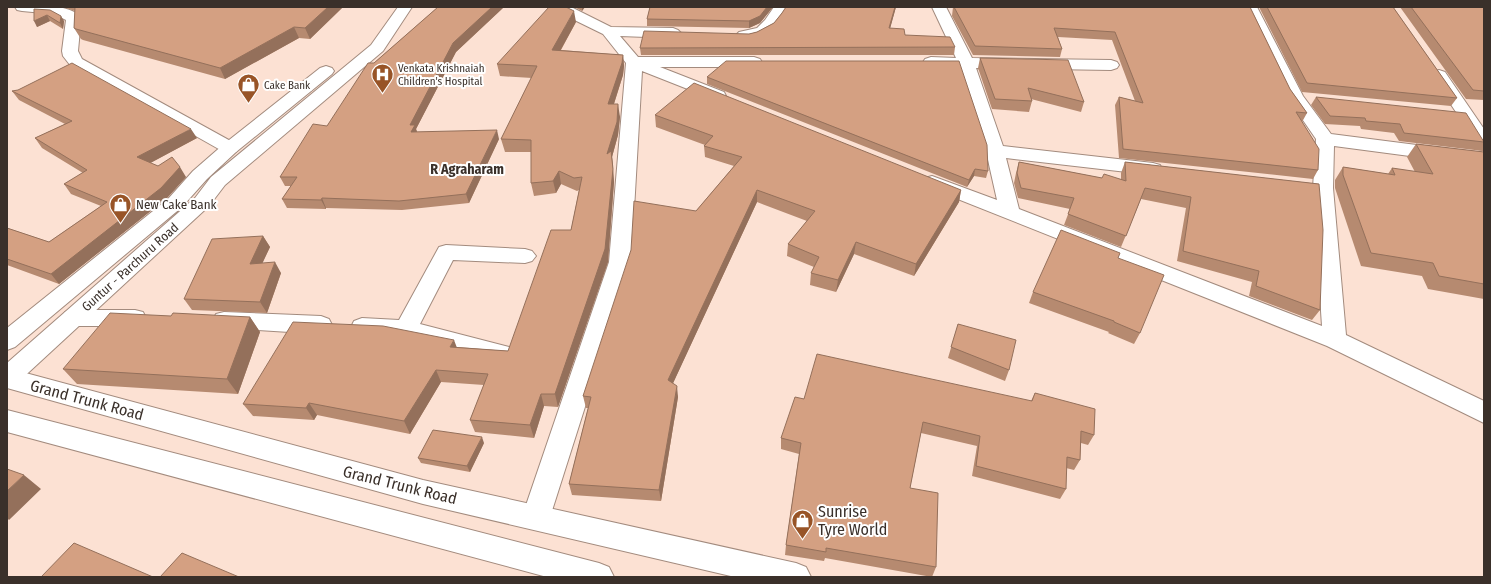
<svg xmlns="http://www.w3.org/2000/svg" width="1491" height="584" font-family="'Fira Sans Condensed',sans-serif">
  <rect width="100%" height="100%" fill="#fce1d3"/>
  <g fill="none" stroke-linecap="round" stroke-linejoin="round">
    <defs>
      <path id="street" d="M 15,7 C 33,7 70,2 81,18 L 78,51 L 82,59 L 236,144 L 239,148 L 236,152 L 230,153 L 224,152 L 70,65 L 63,56 L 62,51 L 66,20 L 54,14 L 22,11 L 17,10 Z
        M 552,7 L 571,7 L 611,27 L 673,28 L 678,30 L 681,33 L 678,36 L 673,38 L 620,36 L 638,57 L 754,57 L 760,59 L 762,62 L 760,65 L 754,67 L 660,67 L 724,92 L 726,96 L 724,100 L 718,101 L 642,71 L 631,262 L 550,517 L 546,526 L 536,530 L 526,526 L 522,517 L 609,262 L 626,63 L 603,34 L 554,10 Z
        M 774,7 L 788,7 C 776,27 765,45 739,38 L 736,35 L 739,32 L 757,28 L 765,20 Z
        M 932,7 L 946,7 L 972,58 L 1111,60 L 1117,62 L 1119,65 L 1117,68 L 1111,70 L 976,68 L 1003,146 L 1153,163 L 1160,165 L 1162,169 L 1160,173 L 1153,175 L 1006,158 L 1019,209 L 1322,326 L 1313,188 L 1316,139 L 1287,97 L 1243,7 L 1257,7 L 1303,96 L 1331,134 L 1440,148 L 1447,150 L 1449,154 L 1447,158 L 1440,160 L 1334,146 L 1333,188 L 1346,335 L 1484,401 L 1484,423 L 1327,346 L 925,186 L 922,182 L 925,178 L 932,176 L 997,200 L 986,151 L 960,67 L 925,65 L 923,62 L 925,59 L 931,57 L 956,58 Z
        M 1439,70 L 1445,72 L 1484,129 L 1484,150 L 1478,149 L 1458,115 L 1431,75 L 1433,72 Z
        M 446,245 L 525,249 L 532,251 L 536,256 L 532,261 L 525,263 L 453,260 L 420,324 L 509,347 L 513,353 L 509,359 L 501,362 L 406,338 L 362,336 L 354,333 L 351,327 L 354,321 L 362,318 L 399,320 L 439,247 Z
        M 73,310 L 135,310 L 143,312 L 146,318 L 143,324 L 135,326 L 73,326 L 65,324 L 62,318 L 65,312 Z
        M 224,312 L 321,316 L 329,319 L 332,325 L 329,331 L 321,334 L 224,328 L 216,326 L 213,320 L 216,314 Z"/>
      <path id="secondary" d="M 7,368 L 423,480 L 796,563 L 806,567 L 811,577 L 735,577 L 423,504 L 7,388 Z
        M 7,410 L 599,563 L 609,567 L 614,577 L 547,577 L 7,432 Z"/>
      <path id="primary" d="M 398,7 L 412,7 L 383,51 L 225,185 L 209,206 L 16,384 L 7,387 L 7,363 L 195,198 L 211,177 L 371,45 Z
        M 326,66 L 332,68 L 334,71 L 332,74 L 236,152 L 207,179 L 182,207 L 15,347 L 7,350 L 7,328 L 168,199 L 193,171 L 224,144 L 320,68 Z"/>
    </defs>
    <!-- street casing -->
    <use href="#street" stroke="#a38b7e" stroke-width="2"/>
    <!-- secondary casing -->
    <use href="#secondary" stroke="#a38b7e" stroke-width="2"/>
    <!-- primary casing -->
    <use href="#primary" stroke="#a38b7e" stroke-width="2"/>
    <!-- street -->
    <use href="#street" fill="#fff" fill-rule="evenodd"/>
    <!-- secondary -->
    <use href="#secondary" fill="#fff" fill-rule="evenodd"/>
    <!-- primary -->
    <use href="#primary" fill="#fff" fill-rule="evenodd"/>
  </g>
  <!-- wall -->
  <path fill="#b68a70" d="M 63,7 L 343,7 L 310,39 L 299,38 L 225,79 L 83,40 L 81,39 L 74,28 L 75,11 Z
    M 438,7 L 504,7 L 456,52 L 416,129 L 417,132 L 499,139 L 469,203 L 402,210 L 326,208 L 326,209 L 287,208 L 282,199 L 291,186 L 285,186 L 280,177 L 327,126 L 374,63 Z
    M 574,7 L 585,7 L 582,11 Z
    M 650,7 L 773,7 L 760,23 L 749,28 L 647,26 L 647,19 Z
    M 786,7 L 896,7 L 890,28 L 905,35 L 955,47 L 954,55 L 641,55 L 640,48 L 749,34 L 757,32 L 774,23 L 782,13 Z
    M 953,7 L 1250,7 L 1290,89 L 1307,113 L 1302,122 L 1318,170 L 1313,179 L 1119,158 L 1115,105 L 1119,97 L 1135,101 L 1112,40 L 1058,37 L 1062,49 L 1060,57 L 973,55 L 952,16 Z
    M 1259,7 L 1393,7 L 1457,98 L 1451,106 L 1302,92 Z
    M 1400,7 L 1484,7 L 1484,100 L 1466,99 Z
    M 34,9 L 64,21 L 63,29 L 50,21 L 37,27 Z
    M 576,22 L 561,50 L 623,55 L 624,66 L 623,75 L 614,104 L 620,117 L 618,135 L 612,157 L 614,182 L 608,262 L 558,407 L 544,406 L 534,438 L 475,432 L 470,420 L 484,385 L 441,382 L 410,434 L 317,415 L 314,420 L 253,416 L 243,404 L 457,347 L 508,351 L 571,230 L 579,190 L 577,191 L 561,184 L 556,193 L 534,196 L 531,183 L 531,152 L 505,152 L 501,139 L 532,78 L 500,76 L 497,64 Z
    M 980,58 L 1084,102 L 1081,112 L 1031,99 L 1032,101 L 1029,112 L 992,109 L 978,68 Z
    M 707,77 L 988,171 L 986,178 L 974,176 L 967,187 L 707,84 Z
    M 12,91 L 197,138 L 150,163 L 186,177 L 167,198 L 59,284 L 7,265 L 7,228 L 49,242 L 101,206 L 71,194 L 64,184 L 83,173 L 42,148 L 35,138 L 65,124 L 19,100 Z
    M 1316,97 L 1484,142 L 1484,150 L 1483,151 L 1399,141 L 1394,133 L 1361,129 L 1360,126 L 1325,124 L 1311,105 Z
    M 655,115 L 961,190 L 959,202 L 914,276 L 854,254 L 836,292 L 810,285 L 811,273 L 814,267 L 787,256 L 788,244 L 807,221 L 757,202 L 673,383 L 678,397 L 661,501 L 572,495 L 569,484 L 588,408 L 586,408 L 583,396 L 696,211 L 734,166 L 705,157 L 704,146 L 705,145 L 656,127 Z
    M 1416,144 L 1484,152 L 1484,299 L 1428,289 L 1422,276 L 1361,266 L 1335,188 L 1335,180 L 1343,167 L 1388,174 L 1392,168 L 1415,172 L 1407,157 Z
    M 1019,162 L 1102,178 L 1121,179 L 1121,173 L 1125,162 L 1319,184 L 1320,310 L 1312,320 L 1249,296 L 1252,282 L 1177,261 L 1186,208 L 1141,199 L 1121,247 L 1064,225 L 1070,209 L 1018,198 L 1014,183 L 1016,173 Z
    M 263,236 L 270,247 L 262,263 L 281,273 L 267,313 L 192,310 L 184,299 Z
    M 1118,258 L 1140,333 L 1134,344 L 1108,333 L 1109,332 L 1029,303 L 1033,292 Z
    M 250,317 L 260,332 L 238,394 L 77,384 L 63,369 Z
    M 958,324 L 1009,370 L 1005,381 L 948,358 Z
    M 1035,393 L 1094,435 L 1088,445 L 1081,443 L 1080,460 L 1074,470 L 1066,468 L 1066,489 L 1060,499 L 972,476 L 977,446 L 921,433 L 910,488 L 936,567 L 932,577 L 825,558 L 824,561 L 785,555 L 786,545 L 799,454 L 781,449 L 781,438 L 804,399 L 1031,401 Z
    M 484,443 L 470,472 L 421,463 L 418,458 Z"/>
  <!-- shaded-wall -->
  <path fill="#94705b" d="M 328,7 L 343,7 L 310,39 L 305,28 Z
    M 492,7 L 504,7 L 456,52 L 416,129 L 418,134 L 411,132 L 410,125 L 453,43 Z
    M 582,7 L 585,7 L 582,11 Z
    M 767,7 L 773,7 L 760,23 L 749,28 L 749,21 Z
    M 895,7 L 896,7 L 888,36 L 889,28 Z
    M 574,11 L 576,22 L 554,62 L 552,50 Z
    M 47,15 L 50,21 L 37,27 L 34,21 Z
    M 61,16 L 64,21 L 63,29 L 60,23 Z
    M 294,27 L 299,38 L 225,79 L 220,68 Z
    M 623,55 L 624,66 L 623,75 L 610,116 L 608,104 Z
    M 618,104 L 620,117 L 618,135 L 612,157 L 614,182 L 608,262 L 558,407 L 555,394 L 607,154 Z
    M 191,129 L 197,138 L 143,167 L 137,157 Z
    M 497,130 L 499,139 L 469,203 L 466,194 Z
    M 180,167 L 186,177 L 167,198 L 59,284 L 51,274 Z
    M 975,169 L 974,176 L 967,187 L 969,180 Z
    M 559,171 L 561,184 L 556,193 L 553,181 Z
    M 757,190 L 757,202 L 669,392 L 668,380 Z
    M 961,190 L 959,202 L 914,276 L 916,264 Z
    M 322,198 L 326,208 L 326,209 L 321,200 Z
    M 263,236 L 270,247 L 257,275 L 250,264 Z
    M 856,242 L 854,254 L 836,292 L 838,280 Z
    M 275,262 L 281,273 L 267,313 L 260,302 Z
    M 250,317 L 260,332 L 238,394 L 227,379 Z
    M 454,340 L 459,353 L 450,347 Z
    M 436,370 L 441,382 L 410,434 L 404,421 Z
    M 677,386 L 678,397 L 661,501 L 659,490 Z
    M 541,394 L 544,406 L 534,438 L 530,425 Z
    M 309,403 L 317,415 L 314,420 L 306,408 Z
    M 482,437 L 484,443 L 470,472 L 467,466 Z
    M 24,475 L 41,489 L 9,520 L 7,518 L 7,491 Z"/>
  <!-- building -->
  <path fill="#d4a082" stroke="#94705b" d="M 75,7 L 328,7 L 305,28 L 294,27 L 220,68 L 76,29 L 74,28 Z
    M 438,7 L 492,7 L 453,43 L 410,125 L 415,125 L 411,132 L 497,130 L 466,194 L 399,201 L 322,198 L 321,200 L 282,199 L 297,177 L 280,177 L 313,124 L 327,126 L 368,63 L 374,63 Z
    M 549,7 L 566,7 L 574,11 L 552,50 L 623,55 L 622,63 L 608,104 L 618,104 L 617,122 L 607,154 L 611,151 L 613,169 L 605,249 L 555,394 L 541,394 L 530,425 L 470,420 L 488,374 L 436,370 L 404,421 L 309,403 L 306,408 L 243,404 L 293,322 L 383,326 L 454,340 L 450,347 L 508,351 L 551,230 L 571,230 L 582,177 L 574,178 L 559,171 L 553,181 L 531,183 L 531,140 L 501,139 L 537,66 L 497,64 Z
    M 650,7 L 767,7 L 760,16 L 749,21 L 647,19 Z
    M 786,7 L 895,7 L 889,28 L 904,29 L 905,35 L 950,37 L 955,47 L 640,48 L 644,31 L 749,34 L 757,32 L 774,23 L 782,13 Z
    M 954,7 L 1250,7 L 1290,89 L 1307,113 L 1296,112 L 1319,149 L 1318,170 L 1123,149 L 1119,97 L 1143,103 L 1115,32 L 1054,28 L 1062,49 L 975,46 Z
    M 1267,7 L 1393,7 L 1457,98 L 1307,83 Z
    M 1411,7 L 1484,7 L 1484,91 L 1473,90 Z
    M 34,9 L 50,10 L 61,16 L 60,23 L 47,15 L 34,21 Z
    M 980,58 L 1068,60 L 1084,102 L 1028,88 L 1032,101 L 995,99 Z
    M 726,61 L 959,61 L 987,145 L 988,171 L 975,169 L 969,180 L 707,77 Z
    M 72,63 L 191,129 L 137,157 L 158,166 L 172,157 L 180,167 L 161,188 L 51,274 L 7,259 L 7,228 L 49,242 L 107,202 L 64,184 L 87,170 L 35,138 L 72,121 L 12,91 L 18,90 Z
    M 694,83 L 961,190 L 916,264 L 856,242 L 838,280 L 811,273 L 819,257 L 788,244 L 815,211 L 757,190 L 668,380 L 677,386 L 659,490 L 569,484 L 591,397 L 583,396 L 631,250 L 634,201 L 696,211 L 742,157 L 704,146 L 713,136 L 655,115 Z
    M 1316,97 L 1466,113 L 1484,142 L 1404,133 L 1400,124 L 1366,121 L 1365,118 L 1330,116 Z
    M 1416,144 L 1484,152 L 1484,284 L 1439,276 L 1433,263 L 1371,253 L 1343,175 L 1343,167 L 1395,175 L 1392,168 L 1433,174 Z
    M 1019,162 L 1102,178 L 1104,174 L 1126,181 L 1125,162 L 1319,184 L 1323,230 L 1320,310 L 1256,286 L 1259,271 L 1183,251 L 1191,197 L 1145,188 L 1126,236 L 1068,214 L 1074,198 L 1021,188 L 1017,173 Z
    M 1061,230 L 1120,253 L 1118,258 L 1164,275 L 1140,333 L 1114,322 L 1114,321 L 1033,292 Z
    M 263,236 L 250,264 L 275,262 L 260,302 L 184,299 L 212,239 Z
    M 110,313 L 171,316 L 173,313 L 250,317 L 227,379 L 63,369 Z
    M 958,324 L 1016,340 L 1009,370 L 951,347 Z
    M 817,354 L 1032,401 L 1035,393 L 1095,409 L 1094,435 L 1081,431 L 1080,460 L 1067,457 L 1066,489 L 976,466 L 980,436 L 923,422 L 910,488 L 938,493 L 936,567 L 826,548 L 826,552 L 786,545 L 801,443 L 781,438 L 795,397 L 804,399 Z
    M 433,430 L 482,437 L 467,466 L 418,458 Z
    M 7,469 L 24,475 L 7,491 Z
    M 74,543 L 153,577 L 41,577 Z
    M 182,553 L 239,577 L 160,577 Z"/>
  <!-- icons -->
  <defs>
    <symbol id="hospital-pin" viewBox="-11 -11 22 30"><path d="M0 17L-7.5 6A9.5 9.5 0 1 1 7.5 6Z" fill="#985427" stroke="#fff"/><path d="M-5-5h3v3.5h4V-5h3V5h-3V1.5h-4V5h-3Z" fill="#fff"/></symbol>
    <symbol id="shop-pin" viewBox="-11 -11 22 30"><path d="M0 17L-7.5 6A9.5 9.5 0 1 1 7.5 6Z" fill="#985427" stroke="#fff"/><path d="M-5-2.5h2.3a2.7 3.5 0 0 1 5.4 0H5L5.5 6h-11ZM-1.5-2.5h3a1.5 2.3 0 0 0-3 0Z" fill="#fff"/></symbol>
  </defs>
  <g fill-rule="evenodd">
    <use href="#hospital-pin" x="370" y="62" width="25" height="34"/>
    <use href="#shop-pin" x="236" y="72" width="25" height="34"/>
    <use href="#shop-pin" x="108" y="192" width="25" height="34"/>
    <use href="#shop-pin" x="790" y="508" width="25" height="34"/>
  </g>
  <g text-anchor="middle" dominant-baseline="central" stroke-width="4" stroke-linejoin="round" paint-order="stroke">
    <!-- far-poi labels -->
    <g font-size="11" fill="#3a302a" stroke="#fff" text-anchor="start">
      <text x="398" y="68">Venkata Krishnaiah<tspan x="398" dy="13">Children's Hospital</tspan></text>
      <text x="264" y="85">Cake Bank</text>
    </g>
    <!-- poi labels -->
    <g font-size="13" fill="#3a302a" stroke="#fff" text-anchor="start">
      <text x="136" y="204">New Cake Bank</text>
    </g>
    <!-- street labels -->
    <g font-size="13" fill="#3a302a" stroke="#fff">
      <text transform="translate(130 267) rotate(-42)">Guntur - Parchuru Road</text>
    </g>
    <!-- neighbourhood labels -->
    <g font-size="14" font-weight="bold" fill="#3a302a" stroke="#fff">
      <text x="467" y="169">R Agraharam</text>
    </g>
    <!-- near-street labels -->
    <g font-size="16" fill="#3a302a" stroke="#fff">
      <text transform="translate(87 400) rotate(15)">Grand Trunk Road</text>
      <text transform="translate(400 485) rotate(14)">Grand Trunk Road</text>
    </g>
    <!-- near-poi labels -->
    <g font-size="16" fill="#3a302a" stroke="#fff" text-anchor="start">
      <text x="818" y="511">Sunrise<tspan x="818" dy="18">Tyre World</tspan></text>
    </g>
  </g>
  <!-- border -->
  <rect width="1491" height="584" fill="none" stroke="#3a302a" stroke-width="16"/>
</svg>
